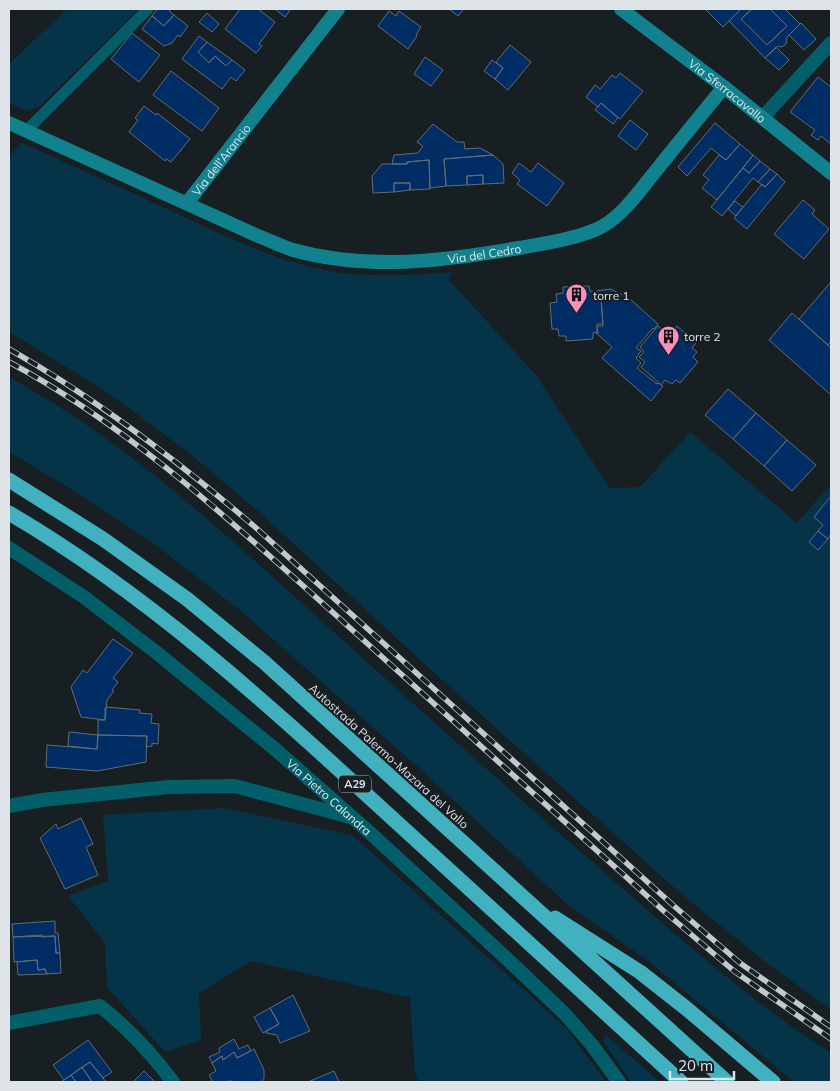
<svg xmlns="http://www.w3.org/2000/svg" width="840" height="1091" font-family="Mulish,sans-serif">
  <rect width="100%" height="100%" fill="#171f23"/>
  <!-- green -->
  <path fill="#053448" d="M 67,9 L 139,9 L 40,106 L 27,111 L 9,103 L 9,64 Z
    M 22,143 C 74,166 126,190 178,214 C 231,239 284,265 342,273 C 379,277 416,275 452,272 L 449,280 L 536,375 L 610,488 L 640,487 L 690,432 L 797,523 L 831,484 L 831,1010 L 763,960 L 686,898 L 439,677 L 259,512 L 188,452 L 104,390 L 9,332 L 9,156 Z
    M 9,377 C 120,438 211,521 305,606 C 404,696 504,785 605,873 C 677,936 750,1001 831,1053 L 831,1082 L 794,1082 L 647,960 L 568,905 L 419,768 L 241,611 L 157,546 L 74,491 L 9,452 Z
    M 225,808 L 352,835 L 566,1028 L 606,1082 L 419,1082 L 415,1074 L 410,998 L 252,961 L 199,993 L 201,1040 L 165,1052 L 107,987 L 105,943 L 68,896 L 108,881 L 103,815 Z
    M 606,1035 L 660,1082 L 631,1082 L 603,1041 Z"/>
  <!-- building -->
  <path fill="#002d64" stroke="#656b73" d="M 157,9 L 171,9 L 169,11 L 174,15 L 164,26 L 152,16 Z
    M 240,9 L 258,9 L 275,22 L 259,44 L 262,46 L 256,53 L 225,29 Z
    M 275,9 L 291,9 L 285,17 Z
    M 449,9 L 464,9 L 458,16 Z
    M 707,9 L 741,9 L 723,27 L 706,10 Z
    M 741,9 L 752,9 L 741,19 L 767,45 L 787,26 L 770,9 L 785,9 L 800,24 L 787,37 L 786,44 L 782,47 L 778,46 L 765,58 L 729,21 Z
    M 752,9 L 770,9 L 787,26 L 767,45 L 741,19 Z
    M 389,11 L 396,16 L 399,11 L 421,27 L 416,35 L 417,36 L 408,49 L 378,26 Z
    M 207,13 L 219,24 L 212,32 L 199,22 Z
    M 174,15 L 188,26 L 180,37 L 178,35 L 172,43 L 164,46 L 142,29 L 152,16 L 164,26 Z
    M 801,23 L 816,39 L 804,50 L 789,35 Z
    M 132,33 L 160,55 L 139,82 L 111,59 Z
    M 199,36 L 207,42 L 198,52 L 209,63 L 215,56 L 226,66 L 232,60 L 245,70 L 236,81 L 231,77 L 222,89 L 182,59 Z
    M 207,42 L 232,60 L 226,66 L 215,56 L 209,63 L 198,52 Z
    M 510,45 L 531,62 L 508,90 L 495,79 L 503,68 L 496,62 Z
    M 776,47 L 789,60 L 779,70 L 765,58 Z
    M 425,57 L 443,70 L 431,86 L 414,74 Z
    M 492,60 L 503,68 L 495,79 L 484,71 Z
    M 171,71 L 219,108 L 202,131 L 153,95 Z
    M 620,73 L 643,91 L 620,119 L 601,103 L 598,107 L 586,97 L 595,85 L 600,89 L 612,75 L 616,78 Z
    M 818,77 L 831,87 L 831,144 L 821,136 L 818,140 L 811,135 L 815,130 L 790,112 Z
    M 601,103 L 618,118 L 613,124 L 595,110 Z
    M 144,106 L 156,115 L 157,113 L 190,139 L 171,162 L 166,159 L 165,161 L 129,132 L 138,120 L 135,118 Z
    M 630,120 L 648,134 L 636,150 L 618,136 Z
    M 715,123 L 740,144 L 726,160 L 711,148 L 687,176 L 678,167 Z
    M 433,124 L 457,142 L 464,142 L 465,149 L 480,148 L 493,155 L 444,159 L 446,186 L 430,188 L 429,160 L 407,162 L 407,164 L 392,164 L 394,155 L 418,153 L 423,146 L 417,142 Z
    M 740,144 L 753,155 L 717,200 L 702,188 L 709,180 L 703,175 L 719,155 L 726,160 Z
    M 493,155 L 503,164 L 504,183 L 483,184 L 483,175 L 467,176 L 467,185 L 446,186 L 444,159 Z
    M 753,155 L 760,161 L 749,173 L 743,168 Z
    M 429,160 L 430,189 L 410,190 L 410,183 L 394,183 L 394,192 L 373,193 L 372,176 L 382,164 L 407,164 L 407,162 Z
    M 760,161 L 770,169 L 758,182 L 753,178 L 722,216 L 711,207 L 743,168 L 749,173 Z
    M 519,163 L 531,172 L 538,163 L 564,183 L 547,206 L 517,184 L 520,180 L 512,173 Z
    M 770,169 L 777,174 L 765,187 L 758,182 Z
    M 777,174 L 785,182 L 747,229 L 734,218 L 762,184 L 765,187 Z
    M 483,175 L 483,184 L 467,185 L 467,176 Z
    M 394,183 L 410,183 L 410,190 L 394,192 Z
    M 803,200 L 815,210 L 812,214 L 829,229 L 804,259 L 774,234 Z
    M 735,201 L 743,207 L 736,216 L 728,209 Z
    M 831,282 L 831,341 L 828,345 L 799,319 Z
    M 589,286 L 590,291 L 595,291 L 596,299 L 601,299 L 603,324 L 597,324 L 597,332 L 593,333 L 593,339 L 566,341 L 566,336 L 559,336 L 558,329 L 552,329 L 550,303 L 557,302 L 556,294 L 563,293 L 563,287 Z
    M 611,289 L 630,299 L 658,324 L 654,329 L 653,328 L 636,348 L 641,351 L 636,358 L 641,363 L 637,368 L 657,384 L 659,383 L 663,386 L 651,401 L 602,358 L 612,347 L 596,333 L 598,333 L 597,326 L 603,326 L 601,299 L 596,299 L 595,291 Z
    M 792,313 L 831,348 L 831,395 L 769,340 Z
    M 658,326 L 664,331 L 667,326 L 673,330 L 677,326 L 696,343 L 692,348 L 697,352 L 693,357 L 698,362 L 680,383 L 676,380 L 672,384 L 665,380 L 661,385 L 641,367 L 645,362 L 639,357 L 644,352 L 640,347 Z
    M 728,389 L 756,413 L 733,439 L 705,415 Z
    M 756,413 L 787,440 L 764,466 L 733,439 Z
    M 787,440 L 816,465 L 792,491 L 764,466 Z
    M 831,496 L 831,534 L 828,539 L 818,531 L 823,525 L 814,517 Z
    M 818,531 L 828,539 L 818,550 L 809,542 Z
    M 113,639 L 133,653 L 113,678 L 118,682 L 112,690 L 114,691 L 107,700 L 105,720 L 81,717 L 71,687 L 83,670 L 87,673 Z
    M 107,707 L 140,710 L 139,713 L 152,714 L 151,723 L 159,724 L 158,744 L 152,743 L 152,746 L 146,747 L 147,736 L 98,735 L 98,720 L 105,720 L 105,708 Z
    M 69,732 L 98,735 L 97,749 L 68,746 Z
    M 98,735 L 147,736 L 146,762 L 97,771 L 46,767 L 47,745 L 97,749 Z
    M 81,818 L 93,844 L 86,847 L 98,875 L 65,889 L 40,838 L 56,824 L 58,829 Z
    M 55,921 L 55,933 L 58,933 L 60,953 L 56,953 L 55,936 L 13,937 L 12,924 Z
    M 42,935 L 42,937 L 55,936 L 56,953 L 60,953 L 61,973 L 47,974 L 45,969 L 38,970 L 37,960 L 14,962 L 13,937 Z
    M 37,960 L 38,970 L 45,969 L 47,974 L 18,975 L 17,962 Z
    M 293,995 L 310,1031 L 280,1043 L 277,1035 L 266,1033 L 266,1031 L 279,1024 L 270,1008 Z
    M 270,1008 L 279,1024 L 263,1033 L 254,1017 Z
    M 234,1039 L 239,1049 L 248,1045 L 251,1051 L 237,1058 L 234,1052 L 223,1060 L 222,1056 L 212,1063 L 209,1057 L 220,1052 L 219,1048 Z
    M 88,1040 L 112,1072 L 103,1078 L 90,1062 L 64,1080 L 53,1065 Z
    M 254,1049 L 264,1070 L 264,1079 L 261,1082 L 233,1082 L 232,1081 L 213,1082 L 209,1075 L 216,1071 L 212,1063 L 222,1056 L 223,1060 L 234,1052 L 237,1058 Z
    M 90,1062 L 103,1078 L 106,1082 L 92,1082 L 82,1067 Z
    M 82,1067 L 92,1082 L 76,1082 L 71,1075 Z
    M 144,1071 L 155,1082 L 133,1082 Z
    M 334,1071 L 339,1082 L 308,1082 Z
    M 71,1075 L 76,1082 L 61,1082 L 64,1080 Z"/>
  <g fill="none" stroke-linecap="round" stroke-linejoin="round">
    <!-- service -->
    <path stroke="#025f69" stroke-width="11" d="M 26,131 L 148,9"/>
    <!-- minor -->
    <g stroke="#025f69" stroke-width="14">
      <path d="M 763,117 L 831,43"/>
      <path id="s1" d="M 9,548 L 84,597 L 157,653 L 276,750 L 368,831 L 505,957 L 564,1013 L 592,1045 L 619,1082"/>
      <path d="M 9,806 L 42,800 L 169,787 L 235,786 L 350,817"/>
      <path d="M 9,1023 L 100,1006 C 128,1028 152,1054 173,1082"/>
    </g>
    <!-- secondary -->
    <g stroke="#10818d" stroke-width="14">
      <path id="s2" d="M 621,9 L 724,87 L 831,173"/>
      <path id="s3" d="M 9,123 L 258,236 C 269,240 281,246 293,250 C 369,271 443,261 519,248 C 542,244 582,238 603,226 C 625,213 639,191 655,172 C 678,143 701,115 724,87"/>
      <path id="s4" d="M 187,203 L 338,9"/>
    </g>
    <!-- motorway -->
    <path stroke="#41b0bf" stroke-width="15" d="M 9,480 L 103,539 L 187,599 L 264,662 L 727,1082
      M 9,513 C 146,593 263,700 380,807 C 480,899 581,990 681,1082
      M 555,918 L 640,972 L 687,1009 L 773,1082"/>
    <defs>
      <path id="rail" d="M 9,349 C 97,399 178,461 255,527 L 674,906 L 740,963 L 831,1027
        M 9,362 C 132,428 235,525 339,618 C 448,716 557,815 666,913 L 734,971 L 831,1039"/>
    </defs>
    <!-- rail casing -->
    <use href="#rail" stroke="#c2c9cc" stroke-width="5.5"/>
    <!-- rail -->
    <use href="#rail" stroke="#171f23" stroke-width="4" stroke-dasharray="11" stroke-linecap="butt"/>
  </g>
  <!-- icons -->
  <defs>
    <symbol id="building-pin" viewBox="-11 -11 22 30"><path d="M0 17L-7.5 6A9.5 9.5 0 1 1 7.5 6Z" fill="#fe8ebc" stroke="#171f23"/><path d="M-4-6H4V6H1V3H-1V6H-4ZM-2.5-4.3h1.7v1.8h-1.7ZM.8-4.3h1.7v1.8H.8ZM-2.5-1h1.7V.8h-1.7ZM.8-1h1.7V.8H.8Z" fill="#111"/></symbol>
  </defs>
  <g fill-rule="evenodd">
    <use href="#building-pin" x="564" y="282" width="25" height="34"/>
    <use href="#building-pin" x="656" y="324" width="25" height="34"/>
  </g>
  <g text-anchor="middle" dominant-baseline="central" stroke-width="4.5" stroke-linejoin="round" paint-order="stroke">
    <!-- shield labels -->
    <rect fill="#171f23" stroke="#a2a9ac" stroke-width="1" x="339" y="775.5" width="32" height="17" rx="4"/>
    <g font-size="11" font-weight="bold" fill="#dee4e7">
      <text x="355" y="784">A29</text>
    </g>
    <!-- street labels -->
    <g font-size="12" fill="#dee4e7" stroke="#171f23">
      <text stroke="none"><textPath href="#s2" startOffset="134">Via Sferracavallo</textPath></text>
      <text stroke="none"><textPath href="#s4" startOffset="55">Via dell'Arancio</textPath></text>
      <text stroke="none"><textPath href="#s3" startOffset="504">Via del Cedro</textPath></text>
      <text transform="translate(389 756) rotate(42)">Autostrada Palermo-Mazara del Vallo</text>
      <text stroke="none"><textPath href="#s1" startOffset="406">Via Pietro Calandra</textPath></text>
    </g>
    <!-- poi labels -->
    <g font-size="12" fill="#dee4e7" stroke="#171f23" text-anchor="start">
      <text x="593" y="295">torre 1</text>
      <text x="684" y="336">torre 2</text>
    </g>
  </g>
  <!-- border -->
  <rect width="840" height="1091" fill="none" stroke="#dee4e7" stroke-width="20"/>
  <!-- scale -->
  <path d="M670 1071v8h64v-8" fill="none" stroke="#dee4e7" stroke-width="2.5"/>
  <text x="678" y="1071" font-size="15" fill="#dee4e7" stroke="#171f23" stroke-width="4" paint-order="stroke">20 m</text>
</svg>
